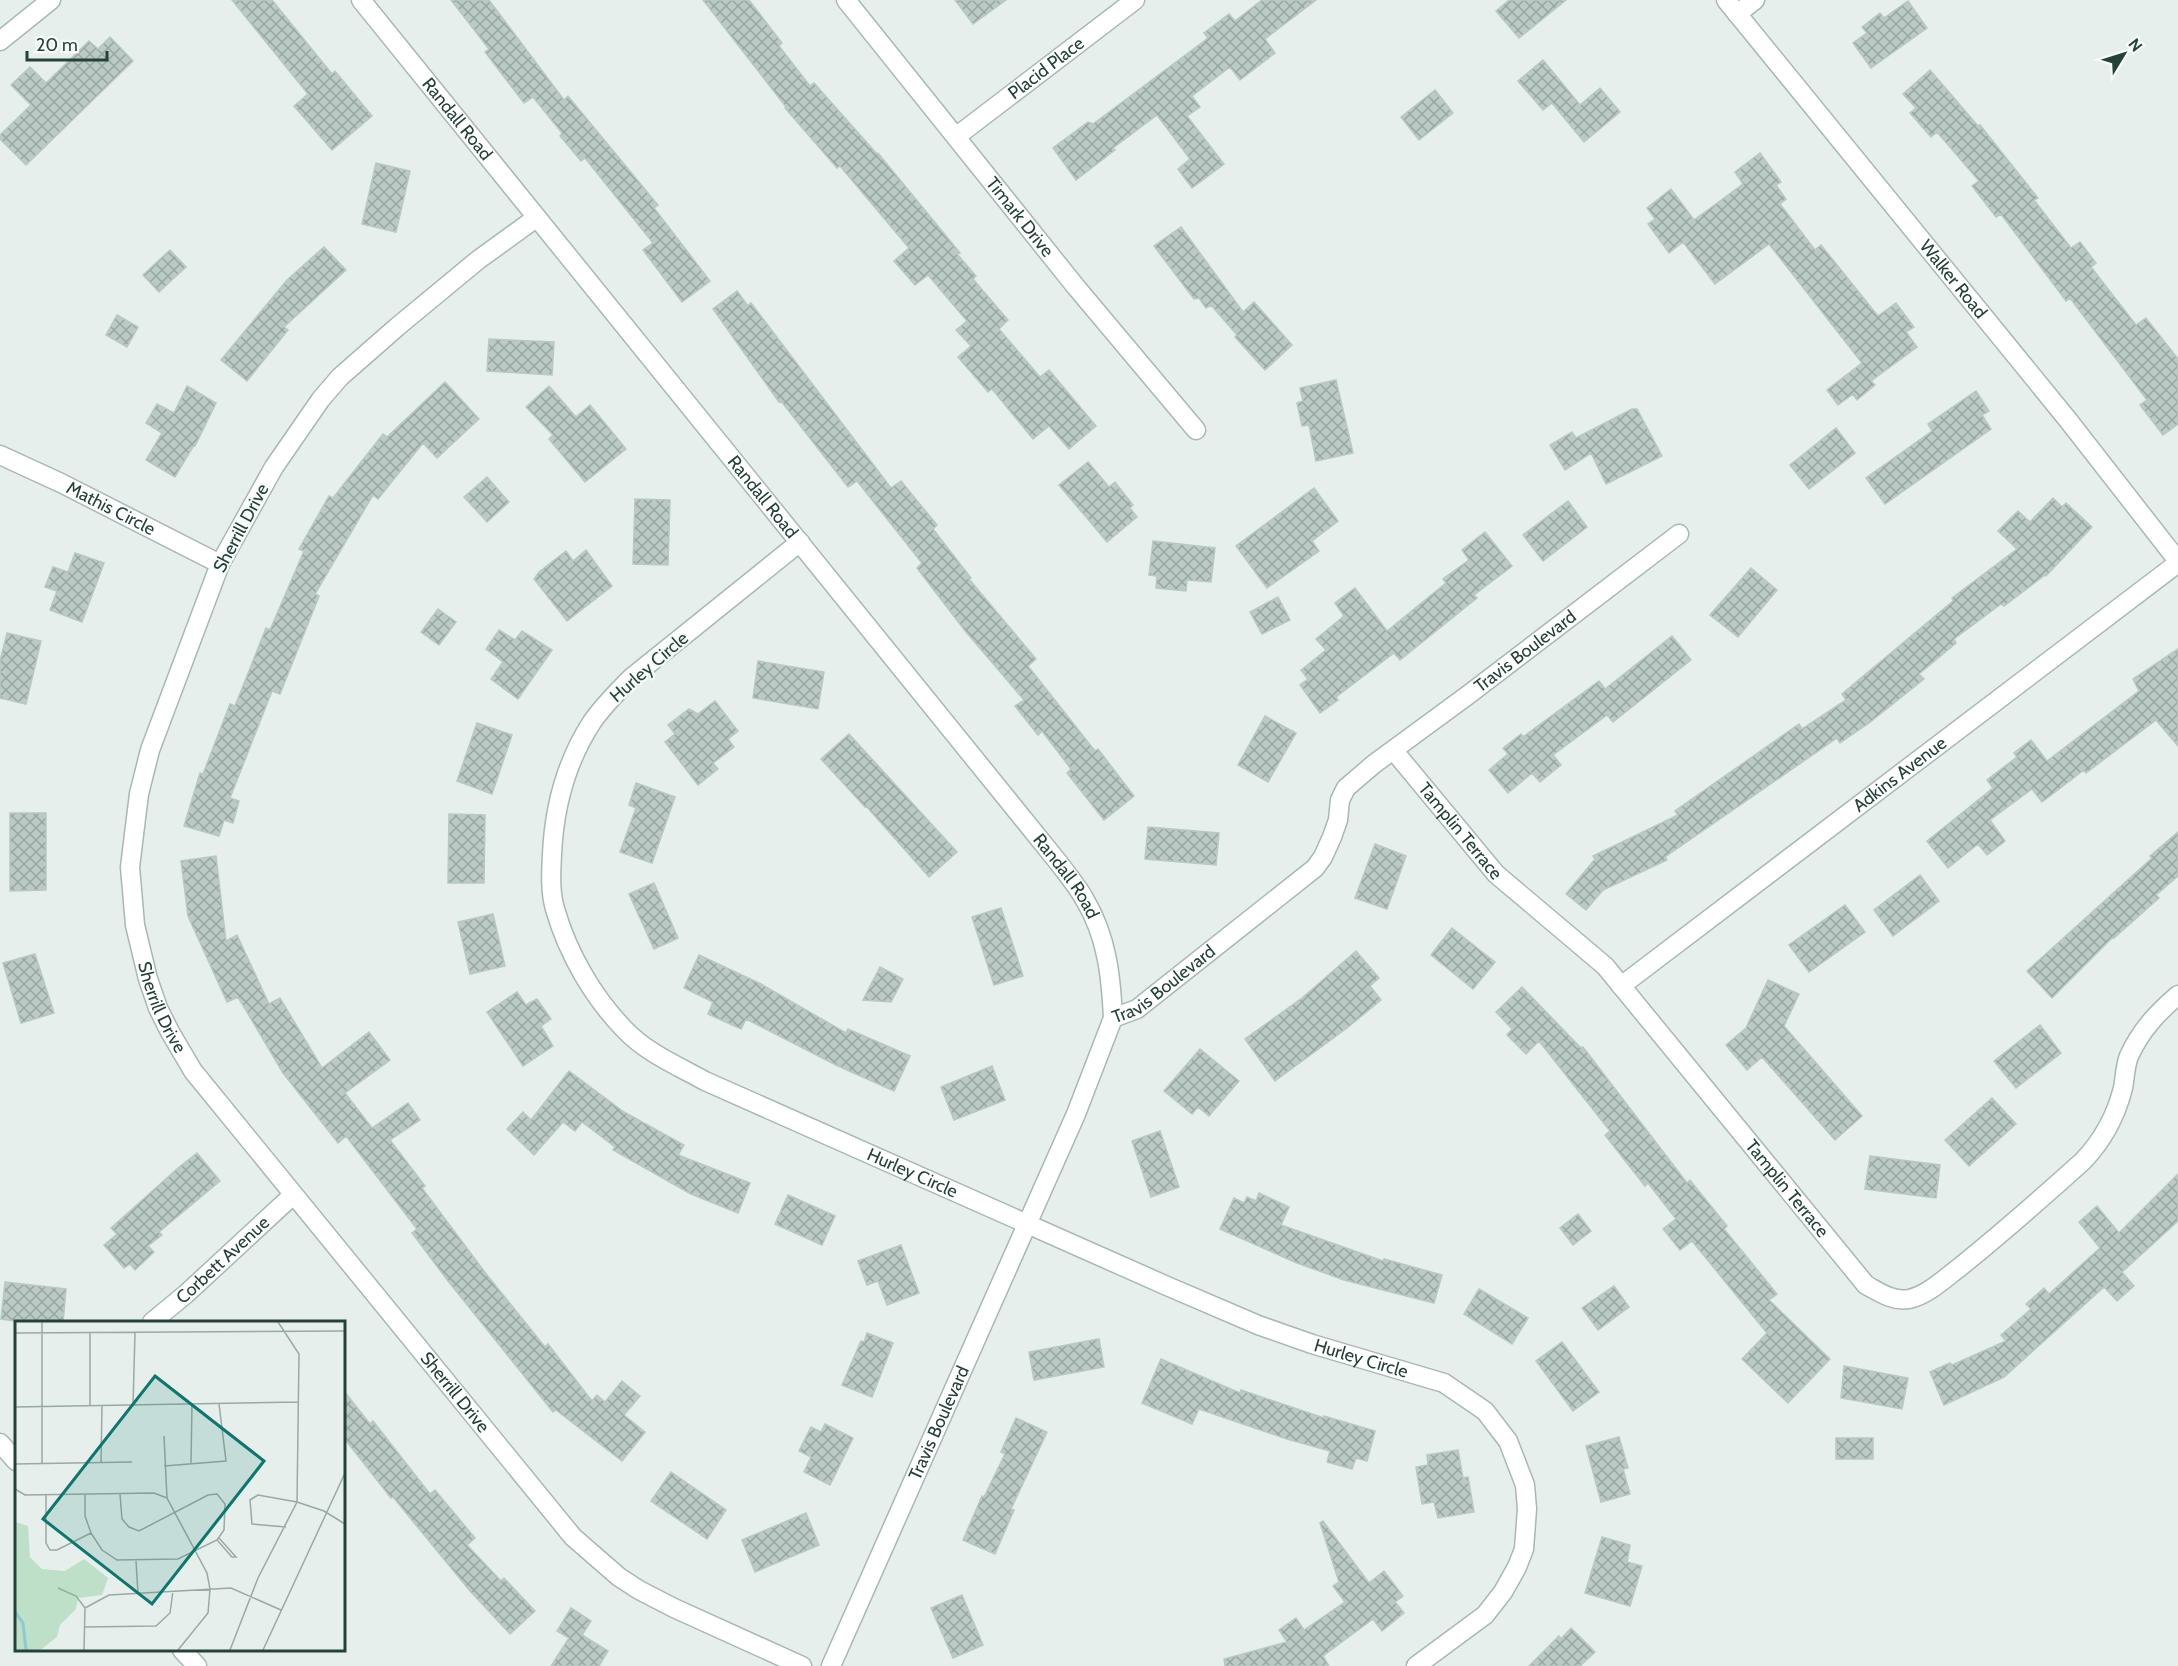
<svg xmlns="http://www.w3.org/2000/svg" width="2178" height="1666" font-family="Cabin,sans-serif">
  <defs>
    <pattern id="building-cross-hatch" width="8" height="8" patternUnits="userSpaceOnUse" patternTransform="scale(1.5)"><rect width="8" height="8" fill="#bbcac4"/><path d="M0 0l8 8M0 8l8-8" fill="none" stroke="#98a6a0"/></pattern>
  </defs>
  <rect width="100%" height="100%" fill="#e6efeb"/>
  <!-- building -->
  <path fill="url(#building-cross-hatch)" stroke="#b8c9c2" stroke-width="1.5" d="M 232,0 L 272,0 L 332,74 L 335,71 L 372,116 L 332,150 L 294,106 L 308,94 Z
    M 451,0 L 489,0 L 564,100 L 568,96 L 658,205 L 654,208 L 710,281 L 682,302 L 643,250 L 653,243 L 585,158 L 581,161 L 560,136 L 562,133 L 533,97 L 524,103 L 485,52 L 489,49 Z
    M 703,0 L 749,0 L 782,43 L 779,46 L 810,86 L 814,83 L 877,154 L 878,153 L 960,253 L 957,254 L 976,276 L 973,279 L 1008,320 L 999,329 L 1040,377 L 1049,370 L 1096,426 L 1069,449 L 1049,426 L 1033,439 L 992,389 L 988,392 L 958,357 L 971,346 L 956,330 L 967,321 L 928,275 L 915,285 L 894,261 L 909,248 L 840,166 L 837,168 L 785,108 L 786,107 Z
    M 955,0 L 1006,0 L 973,24 Z
    M 1262,0 L 1316,0 L 1265,39 L 1275,53 L 1240,80 L 1230,67 L 1192,96 L 1200,107 L 1187,116 L 1224,164 L 1192,188 L 1178,169 L 1190,159 L 1157,115 L 1113,148 L 1115,150 L 1076,180 L 1053,148 L 1088,122 L 1093,124 L 1208,38 L 1204,33 L 1229,14 L 1235,21 Z
    M 1509,0 L 1566,0 L 1519,38 L 1496,11 Z
    M 1908,1 L 1927,28 L 1871,68 L 1853,43 L 1867,33 L 1862,27 L 1880,13 L 1884,18 Z
    M 110,37 L 133,61 L 26,165 L 0,139 L 0,135 L 31,105 L 11,85 L 30,67 L 46,83 L 89,41 L 98,49 Z
    M 1543,60 L 1580,105 L 1600,88 L 1620,112 L 1584,142 L 1552,103 L 1543,110 L 1518,81 Z
    M 1930,70 L 1978,126 L 1980,125 L 2038,198 L 2034,200 L 2071,248 L 2080,242 L 2096,263 L 2091,267 L 2136,325 L 2146,318 L 2178,359 L 2178,424 L 2163,435 L 2140,405 L 2147,400 L 2070,298 L 2066,301 L 2001,214 L 1996,217 L 1972,186 L 1979,181 L 1937,132 L 1931,137 L 1910,113 L 1916,108 L 1903,94 Z
    M 1435,90 L 1453,113 L 1419,140 L 1401,117 Z
    M 1760,153 L 1781,182 L 1776,185 L 1786,199 L 1780,204 L 1815,250 L 1821,245 L 1878,316 L 1896,303 L 1914,327 L 1906,332 L 1917,347 L 1871,381 L 1875,385 L 1857,400 L 1853,394 L 1838,405 L 1827,390 L 1862,363 L 1769,244 L 1715,284 L 1683,242 L 1669,253 L 1648,224 L 1655,219 L 1647,208 L 1671,189 L 1694,220 L 1743,184 L 1735,172 Z
    M 376,163 L 410,171 L 396,232 L 362,224 Z
    M 1181,227 L 1243,312 L 1254,302 L 1292,345 L 1265,370 L 1235,337 L 1237,335 L 1211,305 L 1206,308 L 1199,298 L 1194,299 L 1154,246 Z
    M 324,247 L 346,270 L 284,327 L 288,330 L 247,381 L 221,360 L 287,280 Z
    M 170,250 L 186,267 L 159,292 L 143,275 Z
    M 737,291 L 748,306 L 751,303 L 891,488 L 901,481 L 937,525 L 933,529 L 971,578 L 969,579 L 1036,659 L 1028,666 L 1095,751 L 1098,749 L 1134,796 L 1104,820 L 1067,773 L 1071,769 L 1042,731 L 1038,735 L 1015,706 L 1024,700 L 966,632 L 917,568 L 922,563 L 857,481 L 848,487 L 781,401 L 779,402 L 713,309 Z
    M 117,315 L 138,327 L 127,347 L 106,335 Z
    M 489,339 L 554,342 L 552,375 L 487,371 Z
    M 1336,380 L 1353,453 L 1316,461 L 1309,425 L 1302,426 L 1297,403 L 1303,401 L 1300,388 Z
    M 445,382 L 479,419 L 437,458 L 423,443 L 378,499 L 373,495 L 315,594 L 319,596 L 280,694 L 272,691 L 230,798 L 239,801 L 233,823 L 224,820 L 219,836 L 184,826 L 200,773 L 203,774 L 230,704 L 235,706 L 266,628 L 270,630 L 304,551 L 299,549 L 329,496 L 333,498 L 383,434 L 387,437 Z
    M 187,386 L 216,403 L 195,446 L 194,445 L 175,477 L 146,460 L 162,433 L 146,423 L 157,404 L 174,413 Z
    M 549,386 L 576,417 L 590,405 L 626,449 L 585,482 L 549,439 L 553,435 L 526,407 Z
    M 1976,391 L 1989,411 L 1982,415 L 1991,429 L 1885,504 L 1866,478 L 1932,431 L 1928,424 Z
    M 1632,409 L 1637,409 L 1662,456 L 1606,484 L 1591,453 L 1565,470 L 1550,445 L 1572,432 L 1576,438 Z
    M 1836,428 L 1855,453 L 1809,489 L 1790,465 Z
    M 1088,462 L 1109,487 L 1115,482 L 1133,505 L 1130,508 L 1137,517 L 1107,542 L 1059,485 Z
    M 487,477 L 509,502 L 487,522 L 464,497 Z
    M 1314,488 L 1338,521 L 1312,541 L 1319,551 L 1267,588 L 1236,546 Z
    M 2053,498 L 2062,507 L 2066,503 L 2092,527 L 2046,576 L 2045,575 L 2004,606 L 2001,604 L 1954,639 L 1956,643 L 1919,674 L 1924,679 L 1869,723 L 1840,743 L 1837,738 L 1665,857 L 1667,860 L 1603,890 L 1586,910 L 1566,894 L 1595,859 L 1593,856 L 1678,815 L 1675,811 L 1799,724 L 1802,729 L 1846,700 L 1842,694 L 1953,601 L 1952,598 L 2017,549 L 1998,531 L 2018,511 L 2030,522 Z
    M 635,499 L 670,500 L 668,565 L 633,564 Z
    M 1568,501 L 1587,527 L 1543,561 L 1523,535 Z
    M 1485,532 L 1512,566 L 1474,595 L 1477,598 L 1400,660 L 1394,653 L 1336,697 L 1338,700 L 1320,713 L 1300,685 L 1308,679 L 1301,670 L 1326,650 L 1316,639 L 1344,616 L 1335,603 L 1355,588 L 1387,631 L 1446,583 L 1443,579 L 1469,560 L 1462,550 Z
    M 1153,541 L 1215,548 L 1211,582 L 1187,580 L 1186,591 L 1156,588 L 1157,576 L 1149,575 Z
    M 586,550 L 612,586 L 567,621 L 534,579 L 539,572 L 566,551 L 573,561 Z
    M 75,553 L 104,563 L 82,622 L 50,610 L 57,591 L 45,587 L 53,567 L 68,572 Z
    M 1751,568 L 1777,590 L 1738,637 L 1710,615 Z
    M 1278,597 L 1290,620 L 1262,634 L 1250,612 Z
    M 438,609 L 456,622 L 439,645 L 421,632 Z
    M 499,630 L 515,640 L 522,631 L 552,650 L 518,699 L 491,679 L 503,662 L 486,649 Z
    M 7,633 L 41,641 L 26,704 L 0,698 L 0,661 Z
    M 1672,636 L 1691,660 L 1613,722 L 1607,715 L 1553,755 L 1561,765 L 1540,782 L 1532,773 L 1508,793 L 1489,770 L 1508,754 L 1503,748 L 1521,734 L 1523,737 L 1599,681 L 1605,689 Z
    M 2178,649 L 2178,746 L 2156,720 L 2086,773 L 2084,770 L 2042,802 L 2032,789 L 1990,820 L 2005,841 L 1987,855 L 1978,844 L 1948,868 L 1927,841 L 1993,788 L 1987,780 L 2017,757 L 2014,753 L 2031,740 L 2047,761 L 2139,691 L 2133,679 Z
    M 758,661 L 824,672 L 818,709 L 753,698 Z
    M 715,701 L 738,731 L 728,739 L 734,747 L 713,763 L 718,769 L 698,785 L 665,742 L 675,734 L 668,725 L 689,709 L 698,714 Z
    M 1265,716 L 1296,733 L 1268,782 L 1238,765 Z
    M 477,723 L 512,735 L 492,794 L 457,781 Z
    M 849,734 L 957,852 L 929,877 L 866,806 L 865,807 L 821,759 Z
    M 636,783 L 675,797 L 652,863 L 620,852 L 636,808 L 629,805 Z
    M 10,813 L 46,813 L 46,890 L 10,891 Z
    M 449,814 L 485,815 L 484,883 L 448,883 Z
    M 1148,827 L 1219,833 L 1216,865 L 1145,859 Z
    M 2178,832 L 2178,876 L 2156,895 L 2159,898 L 2114,938 L 2113,937 L 2052,998 L 2027,971 L 2152,858 L 2150,856 Z
    M 1375,844 L 1406,856 L 1387,909 L 1355,898 Z
    M 216,856 L 226,941 L 237,935 L 269,1004 L 280,998 L 322,1068 L 369,1032 L 390,1060 L 345,1093 L 372,1128 L 408,1103 L 420,1120 L 390,1140 L 425,1186 L 422,1188 L 487,1275 L 545,1347 L 548,1344 L 592,1401 L 597,1395 L 605,1402 L 622,1381 L 640,1396 L 624,1415 L 645,1432 L 622,1461 L 556,1410 L 553,1412 L 448,1281 L 412,1233 L 417,1229 L 346,1136 L 338,1143 L 283,1073 L 238,997 L 227,1002 L 188,916 L 181,861 Z
    M 1920,875 L 1939,901 L 1893,936 L 1874,910 Z
    M 654,883 L 678,938 L 654,949 L 629,894 Z
    M 1845,905 L 1865,932 L 1809,972 L 1789,945 Z
    M 1001,908 L 1023,976 L 994,985 L 972,917 Z
    M 493,914 L 505,966 L 470,974 L 458,922 Z
    M 1452,928 L 1495,962 L 1473,989 L 1431,955 Z
    M 1356,951 L 1379,978 L 1370,986 L 1381,1000 L 1347,1028 L 1275,1081 L 1245,1039 L 1302,998 Z
    M 35,954 L 54,1013 L 21,1023 L 3,963 Z
    M 699,955 L 761,984 L 846,1033 L 848,1029 L 910,1056 L 894,1091 L 838,1066 L 746,1019 L 741,1029 L 708,1014 L 713,1002 L 684,988 Z
    M 880,967 L 903,979 L 891,1002 L 863,1000 Z
    M 1768,980 L 1799,994 L 1784,1026 L 1862,1116 L 1835,1140 L 1762,1057 L 1747,1070 L 1726,1045 L 1746,1028 Z
    M 1522,987 L 1581,1048 L 1583,1047 L 1687,1183 L 1690,1180 L 1727,1226 L 1724,1229 L 1777,1294 L 1769,1300 L 1830,1359 L 1788,1403 L 1742,1359 L 1767,1333 L 1692,1241 L 1680,1250 L 1663,1229 L 1676,1219 L 1648,1183 L 1645,1186 L 1605,1135 L 1610,1131 L 1539,1041 L 1526,1054 L 1507,1035 L 1512,1029 L 1496,1012 Z
    M 517,992 L 526,1005 L 537,999 L 551,1019 L 541,1026 L 553,1046 L 523,1066 L 487,1012 Z
    M 2040,1025 L 2061,1053 L 2016,1088 L 1994,1061 Z
    M 1200,1049 L 1239,1081 L 1209,1116 L 1198,1107 L 1192,1114 L 1164,1091 Z
    M 992,1066 L 1005,1100 L 954,1120 L 941,1087 Z
    M 569,1071 L 624,1112 L 684,1145 L 678,1155 L 750,1183 L 738,1213 L 691,1194 L 613,1150 L 615,1147 L 582,1122 L 575,1131 L 563,1122 L 534,1155 L 507,1129 L 523,1112 L 531,1120 Z
    M 1992,1098 L 2016,1124 L 1969,1166 L 1945,1140 Z
    M 1160,1131 L 1179,1187 L 1151,1197 L 1132,1141 Z
    M 197,1153 L 220,1181 L 159,1232 L 162,1235 L 148,1246 L 154,1252 L 135,1270 L 130,1264 L 124,1268 L 104,1245 L 117,1234 L 111,1228 L 178,1168 Z
    M 1870,1156 L 1940,1165 L 1936,1198 L 1865,1189 Z
    M 2178,1174 L 2178,1221 L 2122,1272 L 2134,1286 L 2117,1301 L 2104,1287 L 2004,1377 L 1944,1405 L 1930,1372 L 1950,1363 L 1952,1365 L 2006,1341 L 2001,1335 L 2031,1309 L 2026,1304 L 2044,1288 L 2049,1294 L 2100,1248 L 2079,1222 L 2097,1206 L 2119,1233 Z
    M 1259,1193 L 1289,1207 L 1281,1225 L 1383,1261 L 1384,1259 L 1442,1275 L 1434,1303 L 1344,1280 L 1297,1263 L 1220,1229 L 1234,1198 L 1244,1203 L 1247,1197 L 1256,1201 Z
    M 788,1195 L 835,1216 L 822,1245 L 775,1224 Z
    M 1578,1214 L 1591,1231 L 1573,1245 L 1560,1228 Z
    M 901,1245 L 919,1293 L 887,1305 L 878,1281 L 867,1285 L 858,1261 Z
    M 5,1282 L 66,1289 L 63,1323 L 30,1323 L 1,1319 Z
    M 1614,1286 L 1629,1307 L 1598,1330 L 1582,1308 Z
    M 1479,1289 L 1528,1318 L 1512,1344 L 1464,1314 Z
    M 867,1333 L 893,1343 L 872,1397 L 842,1385 L 861,1341 L 864,1342 Z
    M 1099,1339 L 1104,1367 L 1034,1380 L 1029,1352 Z
    M 1562,1342 L 1599,1392 L 1573,1411 L 1536,1361 Z
    M 1161,1359 L 1240,1393 L 1241,1390 L 1324,1418 L 1324,1416 L 1375,1431 L 1367,1461 L 1356,1458 L 1352,1469 L 1327,1462 L 1330,1451 L 1287,1439 L 1199,1409 L 1192,1424 L 1142,1403 Z
    M 1844,1366 L 1908,1378 L 1902,1409 L 1841,1398 Z
    M 344,1391 L 370,1424 L 373,1421 L 430,1494 L 435,1490 L 475,1538 L 467,1545 L 501,1581 L 504,1578 L 535,1611 L 510,1634 L 470,1591 L 393,1497 L 391,1498 L 344,1438 Z
    M 1016,1418 L 1047,1432 L 1011,1509 L 1014,1510 L 995,1554 L 963,1540 L 982,1496 L 984,1497 L 1005,1454 L 1001,1452 Z
    M 825,1424 L 853,1438 L 830,1485 L 804,1472 L 811,1457 L 799,1451 L 811,1427 L 821,1432 Z
    M 1619,1437 L 1628,1468 L 1623,1469 L 1630,1494 L 1601,1502 L 1586,1446 Z
    M 1836,1438 L 1873,1438 L 1873,1459 L 1836,1459 Z
    M 1458,1450 L 1463,1478 L 1468,1477 L 1474,1512 L 1438,1518 L 1434,1502 L 1422,1504 L 1416,1467 L 1428,1465 L 1427,1455 Z
    M 671,1472 L 726,1510 L 707,1539 L 651,1501 Z
    M 806,1513 L 819,1545 L 755,1572 L 742,1540 Z
    M 1323,1521 L 1369,1583 L 1384,1571 L 1403,1596 L 1395,1602 L 1404,1613 L 1382,1631 L 1373,1619 L 1323,1656 L 1329,1666 L 1225,1666 L 1224,1659 L 1287,1642 L 1279,1630 L 1296,1618 L 1304,1630 L 1345,1602 L 1333,1586 L 1339,1582 L 1320,1523 Z
    M 1602,1537 L 1630,1545 L 1627,1562 L 1642,1566 L 1630,1606 L 1585,1593 Z
    M 962,1595 L 983,1645 L 953,1658 L 931,1608 Z
    M 571,1608 L 591,1621 L 582,1635 L 608,1651 L 599,1666 L 551,1666 L 569,1638 L 557,1631 Z
    M 1571,1628 L 1595,1652 L 1580,1666 L 1529,1666 L 1559,1636 L 1561,1639 Z"/>
  <g fill="none" stroke-linecap="round" stroke-linejoin="round">
    <defs>
      <g id="minor">
        <path id="s1" d="M 361,0 L 1058,862 C 1067,874 1078,887 1085,900 C 1107,937 1111,976 1113,1018"/>
        <path id="s2" d="M 846,0 L 1076,287 L 1196,430"/>
        <path id="s3" d="M 1726,0 L 2068,420 L 2178,561"/>
        <path d="M 1737,14 L 1755,0"/>
        <path d="M 0,41 L 51,0"/>
        <path id="s4" d="M 957,136 L 1135,0"/>
        <path id="s5" d="M 536,218 L 478,260 L 397,327 L 340,377 L 321,399 L 274,467 L 220,564 L 150,750 L 139,794 L 130,867 L 135,925 L 148,979 L 158,1008 L 170,1032 L 193,1071 L 573,1537 L 619,1577 L 639,1590 L 674,1608 L 802,1666"/>
        <path id="s6" d="M 0,455 L 61,483 L 220,564"/>
        <path id="s7" d="M 800,542 L 631,678 C 617,692 603,706 592,722 C 566,762 554,807 552,855 C 551,873 550,892 555,909 C 568,954 593,997 625,1030 C 647,1053 678,1066 705,1081 L 1167,1286 L 1258,1325 L 1312,1344 L 1444,1383 L 1485,1411 L 1508,1441 L 1525,1485 L 1527,1509 L 1524,1549 L 1517,1567 L 1503,1592 L 1485,1615 L 1416,1666"/>
        <path id="s8" d="M 1394,751 L 1496,874 L 1605,966 L 1866,1285 C 1879,1292 1893,1302 1909,1299 C 1928,1295 1945,1278 1960,1267 C 2002,1233 2043,1197 2083,1161 C 2103,1140 2116,1116 2123,1088 C 2125,1078 2125,1066 2129,1056 C 2141,1030 2157,1013 2178,995"/>
        <path id="s9" d="M 1621,986 L 2178,563"/>
        <path id="s10" d="M 152,1322 L 186,1294 L 293,1195"/>
        <path d="M 0,1443 L 16,1461"/>
        <path d="M 182,1650 L 197,1666"/>
        <path id="s11" d="M 831,1666 L 1076,1114 L 1113,1018 L 1137,1009 L 1315,868 L 1323,857 L 1332,837 L 1338,820 L 1340,800 L 1346,788 L 1374,764 L 1468,695 L 1679,534"/>
      </g>
    </defs>
    <!-- minor casing -->
    <use href="#minor" stroke="#a8b8b2" stroke-width="21"/>
    <!-- minor -->
    <use href="#minor" stroke="#fff" stroke-width="18"/>
  </g>
  <g text-anchor="middle" dominant-baseline="central" stroke-width="4.5" stroke-linejoin="round" paint-order="stroke">
    <!-- street labels -->
    <g font-size="18" fill="#24423a" stroke="#f7fbf9">
      <text stroke="none"><textPath href="#s4" startOffset="112">Placid Place</textPath></text>
      <text stroke="none"><textPath href="#s1" startOffset="153">Randall Road</textPath></text>
      <text stroke="none"><textPath href="#s2" startOffset="278">Timark Drive</textPath></text>
      <text stroke="none"><textPath href="#s3" startOffset="360">Walker Road</textPath></text>
      <text stroke="none"><textPath href="#s1" startOffset="639">Randall Road</textPath></text>
      <text stroke="none"><textPath href="#s6" startOffset="123">Mathis Circle</textPath></text>
      <text transform="translate(241 528) rotate(-62)">Sherrill Drive</text>
      <text stroke="none"><textPath href="#s11" startOffset="1272">Travis Boulevard</textPath></text>
      <text transform="translate(649 667) rotate(-41)">Hurley Circle</text>
      <text stroke="none"><textPath href="#s9" startOffset="350">Adkins Avenue</textPath></text>
      <text stroke="none"><textPath href="#s8" startOffset="104">Tamplin Terrace</textPath></text>
      <text stroke="none"><textPath href="#s1" startOffset="1125">Randall Road</textPath></text>
      <text stroke="none"><textPath href="#s11" startOffset="768">Travis Boulevard</textPath></text>
      <text stroke="none"><textPath href="#s5" startOffset="938">Sherrill Drive</textPath></text>
      <text stroke="none"><textPath href="#s7" startOffset="934">Hurley Circle</textPath></text>
      <text stroke="none"><textPath href="#s8" startOffset="590">Tamplin Terrace</textPath></text>
      <text stroke="none"><textPath href="#s10" startOffset="94">Corbett Avenue</textPath></text>
      <text stroke="none"><textPath href="#s7" startOffset="1420">Hurley Circle</textPath></text>
      <text stroke="none"><textPath href="#s5" startOffset="1424">Sherrill Drive</textPath></text>
      <text stroke="none"><textPath href="#s11" startOffset="266">Travis Boulevard</textPath></text>
    </g>
  </g>
  <!-- overview -->
  <g transform="translate(15 1321)">
    <rect width="330" height="330" fill="#e6efeb"/>
    <path d="M 0,201 L 13,205 L 15,236 L 27,248 L 50,250 L 69,238 L 93,257 L 87,274 L 63,277 L 61,288 L 45,304 L 42,316 L 25,329 L 0,329 Z" fill="#bfe0c8"/>
    <path fill="none" stroke="#8ec9d4" stroke-width="3" d="M 0,291 L 8,302 L 11,329"/>
    <path fill="none" stroke="#98aaa4" stroke-width="1.5" d="M 75,11 L 75,85M 0,12 L 330,10M 118,84 L 120,12M 0,86 L 284,81M 149,115 L 152,177 L 192,252 L 195,268 L 193,292 L 163,329M 86,142 L 87,85M 176,142 L 177,83M 0,143 L 117,141M 27,143 L 27,1M 149,145 L 211,140 L 204,83M 0,168 L 10,174 L 139,172 L 152,177M 31,174 L 31,222 L 35,229 L 42,229 L 76,212M 70,174 L 70,195 L 76,212 L 87,229 L 102,239 L 163,238 L 202,219 L 209,209 L 210,183 L 202,173 L 193,174 L 124,210 L 114,206 L 107,198 L 105,173M 271,206 L 237,203 L 235,179 L 243,174 L 282,181 L 309,190 L 330,203M 202,219 L 217,236 L 221,236 L 204,217M 121,240 L 123,272M 43,267 L 61,275 L 70,287M 70,306 L 141,305 L 155,292 L 158,270M 69,329 L 70,287 L 94,274 L 216,267 L 266,289M 215,329 L 243,257 L 282,181 L 284,33 L 263,1M 248,329 L 330,152"/>
    <path fill="#0f766e" fill-opacity="0.15" stroke="#0f766e" stroke-width="3" d="M 140,55 L 249,140 L 137,283 L 28,198 Z"/>
    <rect width="330" height="330" fill="none" stroke="#24423a" stroke-width="3"/>
  </g>
  <!-- north arrow -->
  <g transform="translate(2124 54) rotate(52)" stroke="#f7fbf9" stroke-width="4.5" paint-order="stroke">
  <path d="M0-4.5L10 22L0 15L-10 22Z" fill="#24423a"/>
  <text y="-9" font-size="16" font-weight="bold" text-anchor="middle" fill="#24423a">N</text>
  </g>
  <!-- scale -->
  <path d="M27 51v9h80v-9" fill="none" stroke="#24423a" stroke-width="3"/>
  <text x="36" y="51" font-size="18" fill="#24423a" stroke="#f7fbf9" stroke-width="4.5" paint-order="stroke">20 m</text>
</svg>
